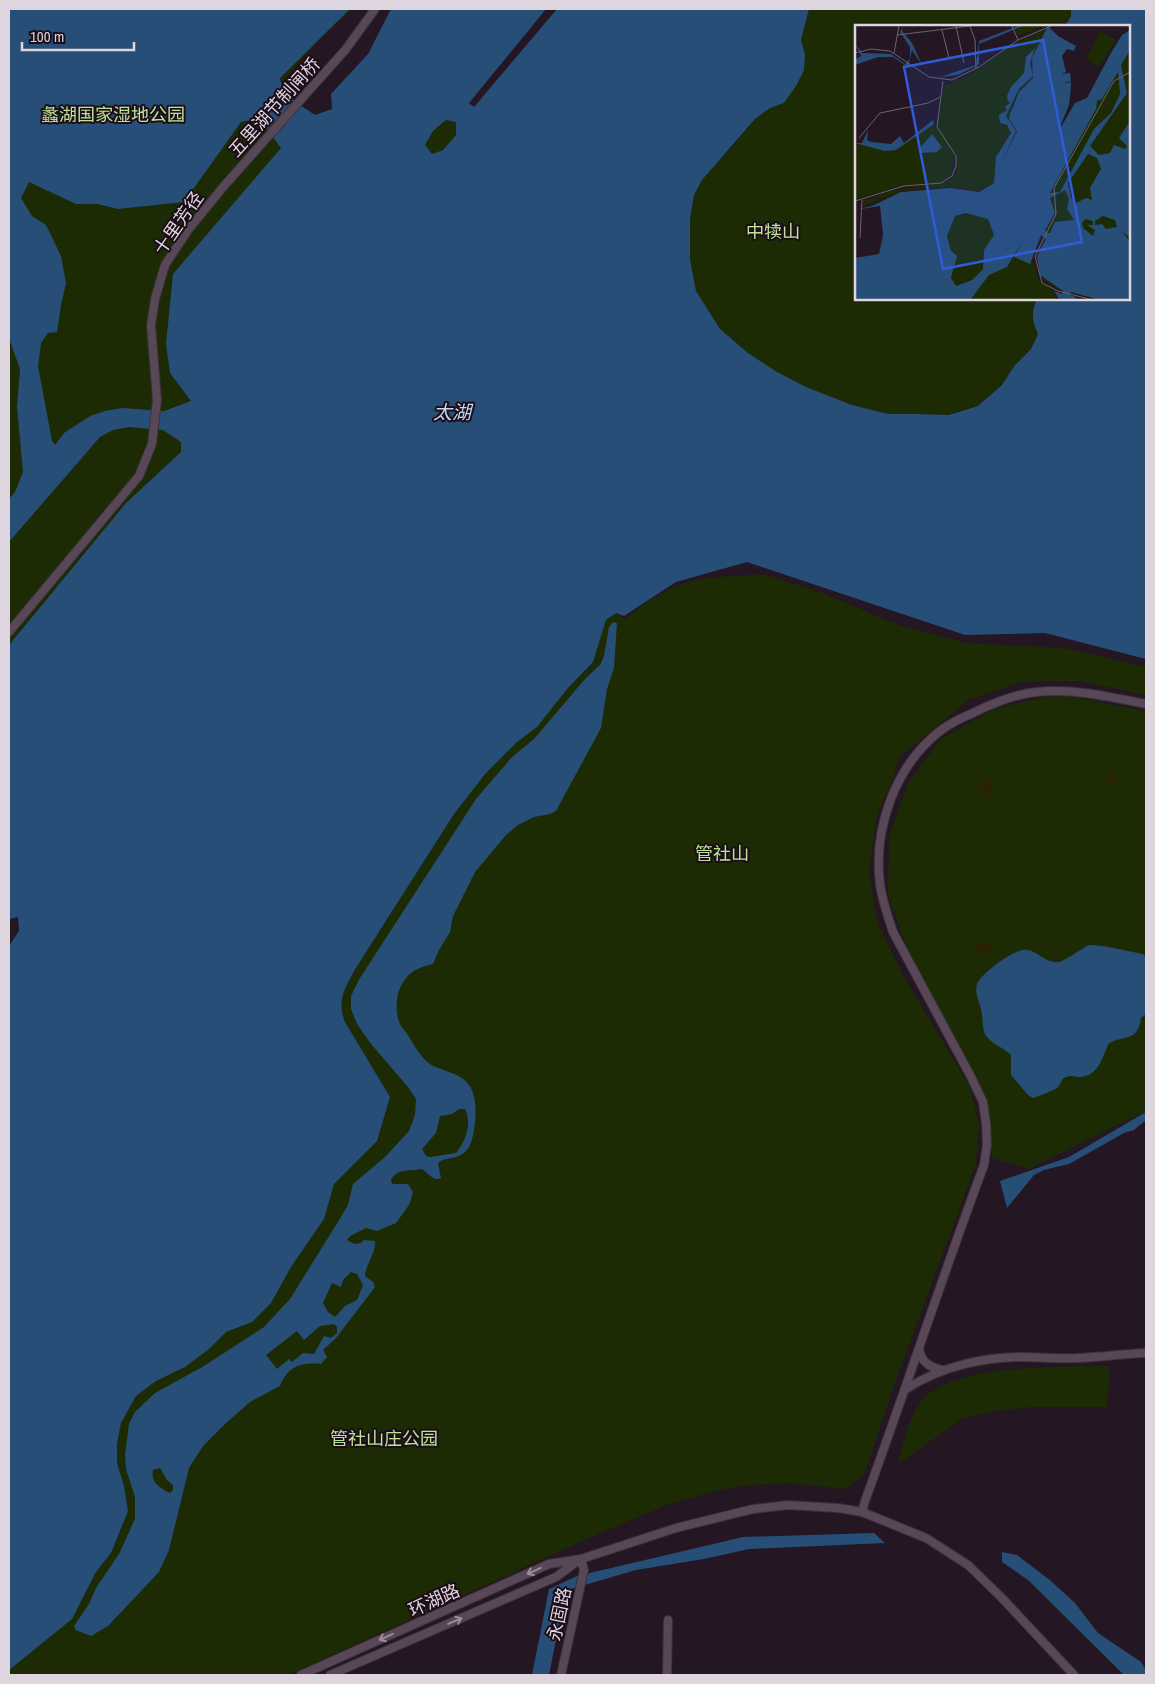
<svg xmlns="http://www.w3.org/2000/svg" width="1155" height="1684" font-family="'Archivo Narrow','Noto Sans SC',sans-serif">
  <rect width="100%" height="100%" fill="#241623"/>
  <!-- green -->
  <path fill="#1c2b04" d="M 9,9 L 353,9 L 325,33 L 252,116 L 293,147 L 196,401 L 188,414 L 125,413 L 47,461 L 28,311 Z
    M 809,9 L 1071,9 L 1071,16 L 1065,26 L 856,26 L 856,299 L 1037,299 L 1034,306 L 1038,334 L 1031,349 L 1015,365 L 1002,385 L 978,406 L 949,415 L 888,414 L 852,405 L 806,387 L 777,372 L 748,353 L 720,329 L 696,291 L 690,259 L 690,220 L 694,195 L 702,180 L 712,168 L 731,148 L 755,119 L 770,108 L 784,103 L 805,55 L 801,40 Z
    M 446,120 L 456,122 L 456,135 L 443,150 L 432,154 L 425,146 L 433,131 Z
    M 9,332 L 27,388 L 27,475 L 9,508 Z
    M 166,425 L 186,438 L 189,458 L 9,668 L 9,532 L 111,426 Z
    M 763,574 L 817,591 L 902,626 L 966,643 L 1064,648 L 1146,667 L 1146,695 L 1079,681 L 1022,682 L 970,699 L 899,757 L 894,777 L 877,814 L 869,872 L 878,924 L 905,979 L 969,1085 L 979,1124 L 976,1164 L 892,1391 L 864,1475 L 845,1489 L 791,1483 L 748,1485 L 715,1491 L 664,1506 L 589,1538 L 288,1675 L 10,1675 L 9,1670 L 82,1601 L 96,1572 L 111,1553 L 124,1486 L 117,1463 L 117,1444 L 121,1423 L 136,1396 L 156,1381 L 185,1367 L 208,1350 L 225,1332 L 252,1322 L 271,1303 L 291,1267 L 324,1219 L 334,1184 L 377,1140 L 390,1097 L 345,1022 C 337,1000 344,991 354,971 L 454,814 L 486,773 L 516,743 L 537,727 L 568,688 L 593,662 L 606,620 L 616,613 L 625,619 C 643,604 672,584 696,580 C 718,576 741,576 763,574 Z
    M 1057,694 L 1146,711 L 1146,1111 L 1029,1169 L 992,1158 L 986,1098 L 967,1059 L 908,951 L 888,896 L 889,837 L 908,783 L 941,739 L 994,709 Z
    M 1074,1366 L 1110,1366 L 1107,1407 L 1032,1407 L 993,1411 L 962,1419 L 898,1464 C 903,1444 908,1419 920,1403 C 948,1366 1032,1369 1074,1366 Z"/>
  <!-- sand -->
  <path fill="#2a2202" d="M 1114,772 L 1117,775 L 1117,782 L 1106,787 L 1104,784 L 1105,781 L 1108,780 L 1107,777 L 1110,773 Z
    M 986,779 L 990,779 C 993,786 993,792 987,797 L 983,795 L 984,790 L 979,791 L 977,788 L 979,784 L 987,785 L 984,781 Z
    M 986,941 C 991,943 991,946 991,951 L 984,955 L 982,951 L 977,953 L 973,951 L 975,942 L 984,944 Z"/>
  <!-- water -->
  <path fill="#274e77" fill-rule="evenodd" d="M 9,9 L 350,9 L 280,78 C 283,97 301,105 315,115 L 332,109 L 331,94 L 368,54 L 391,9 L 546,9 L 469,103 L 474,107 L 557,9 L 809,9 L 801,40 L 805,55 L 804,70 L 796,86 L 784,103 L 770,108 L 755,119 L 702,180 L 694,195 L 690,220 L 690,259 L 696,291 L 720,329 L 748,353 L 777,372 L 806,387 L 852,405 L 888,414 L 916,414 L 949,415 L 978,406 L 1002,385 L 1015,365 L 1031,349 L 1038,334 C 1032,321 1031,312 1037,299 L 1129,299 L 1129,26 L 1065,26 L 1071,16 L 1071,9 L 1146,9 L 1146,659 L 1045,633 L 965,635 L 747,562 L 676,582 L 624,616 L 616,613 L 606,620 L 593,662 L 568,688 L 537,727 L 516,743 L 486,773 L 454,814 L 354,971 C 344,991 337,1000 345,1022 L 390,1097 L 377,1141 L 334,1184 L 324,1219 L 291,1267 L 271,1303 L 252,1322 L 226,1332 L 208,1350 L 185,1367 L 156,1381 L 136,1396 L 121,1423 L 117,1444 L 117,1463 L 124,1486 L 128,1511 L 111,1553 L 96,1572 L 72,1619 L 9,1670 L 9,946 L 19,931 L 18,917 L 9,919 L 9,645 L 126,503 L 181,452 L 181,442 L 163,430 L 129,427 L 113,430 L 100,437 L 9,542 L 9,499 L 15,492 L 23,472 L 17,407 L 20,369 L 9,338 ZM 251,120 L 267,129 L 281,148 L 173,274 L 166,344 L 170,373 L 191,401 L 164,411 L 122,408 L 105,411 L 90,416 L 64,433 L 55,445 L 52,441 L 38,366 L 41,343 L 48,333 L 57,332 L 61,305 L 66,283 L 61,256 L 46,225 L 32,216 L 21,198 L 29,182 L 76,204 L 98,204 L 118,209 L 184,202 L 241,122 ZM 446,120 L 456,122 L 456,135 L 443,150 L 432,154 L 425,145 L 433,131 Z
    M 613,622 L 617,623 L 614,668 L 607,689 L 601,728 L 556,811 L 550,814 L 534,817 L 518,825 L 506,835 L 475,872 L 453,916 L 450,932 L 439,950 L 433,964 C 414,968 404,975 398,994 C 396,1002 396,1016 400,1024 C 402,1029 407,1032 409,1037 C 415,1046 420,1057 430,1064 C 443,1072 460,1072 469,1085 C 479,1098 476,1131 470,1145 C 462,1162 447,1155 438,1163 L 441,1178 C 434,1182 428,1173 422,1169 C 410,1171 397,1168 391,1180 L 392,1184 L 408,1184 L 413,1192 L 409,1205 L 396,1223 L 377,1231 L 366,1228 L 350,1236 L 347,1240 L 354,1244 L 361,1243 L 364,1240 L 375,1241 C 376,1254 366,1263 365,1276 L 373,1282 L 375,1287 L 336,1338 L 323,1350 L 327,1357 L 321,1364 C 301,1362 288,1366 280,1386 L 250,1402 L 225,1424 L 203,1446 L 189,1468 L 169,1550 L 159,1572 L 108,1626 L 91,1636 L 76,1630 L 74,1626 L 89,1604 L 96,1588 L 119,1554 L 135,1519 L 135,1497 L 126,1469 L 125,1455 L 129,1424 L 135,1412 L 155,1393 L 204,1366 L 264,1327 L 290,1299 L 336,1225 L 348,1205 L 353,1184 L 385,1157 L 409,1131 L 415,1115 L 416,1099 L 408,1087 L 371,1044 L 357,1024 L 351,1009 L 351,996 L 360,978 L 476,799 L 512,757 L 534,739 L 585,679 L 600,665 L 604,656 L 609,627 ZM 459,1109 L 465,1109 C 472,1123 466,1141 456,1153 L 431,1157 L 426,1156 L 422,1149 L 436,1133 L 440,1116 L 452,1114 ZM 351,1272 L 357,1274 L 363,1285 L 357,1300 L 345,1306 L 335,1317 L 328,1312 L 323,1303 L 332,1283 L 341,1287 L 343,1280 ZM 334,1324 L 337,1327 L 337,1333 L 331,1338 L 324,1336 L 314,1354 L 303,1353 L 292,1362 L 289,1359 L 277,1369 L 266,1355 L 297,1331 L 304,1340 L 320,1326 ZM 160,1468 L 167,1480 L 173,1485 L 173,1490 L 170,1493 C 160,1488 150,1482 153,1470 Z
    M 1089,945 L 1103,946 L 1143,954 L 1146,957 L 1146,1014 L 1141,1018 C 1138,1041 1126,1035 1109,1043 C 1102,1057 1099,1076 1080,1077 C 1074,1077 1070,1074 1064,1078 C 1061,1080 1061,1084 1058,1087 C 1057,1089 1037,1097 1033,1098 L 1028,1095 L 1011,1075 L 1011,1055 C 1004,1048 992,1044 987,1037 C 982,1031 983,1021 982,1014 C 981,1005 974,994 977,984 C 981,974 1012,951 1023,950 C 1036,948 1045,964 1058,962 C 1065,961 1081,949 1089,945 Z
    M 1146,1112 L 1146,1120 L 1134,1130 L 1124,1133 L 1069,1164 L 1044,1170 L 1034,1175 L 1007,1208 L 1000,1181 L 1069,1157 Z
    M 874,1533 L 885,1543 L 749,1549 L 704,1559 L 636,1570 L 571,1589 L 565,1594 L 549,1675 L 532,1675 L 549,1589 L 577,1576 L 743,1537 Z
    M 1002,1552 L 1017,1555 L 1051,1581 L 1075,1603 L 1098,1633 L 1141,1662 L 1146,1670 L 1146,1675 L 1124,1675 L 1028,1580 L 1002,1562 Z"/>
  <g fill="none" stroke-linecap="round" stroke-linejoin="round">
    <defs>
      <path id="minor" d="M 9,632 L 139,476 L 152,444 L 157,400 L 151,325 L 155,299 L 165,265 L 188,230 L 224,186 L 346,49 L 375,9
        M 919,1348 C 921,1362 929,1367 942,1370
        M 906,1389 C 940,1367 982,1357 1023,1357 C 1041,1357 1059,1359 1077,1358 C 1100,1357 1123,1354 1146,1353
        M 862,1512 L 865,1501 C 906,1389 942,1277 984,1165 L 987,1145 L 986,1123 L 983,1102 L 970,1075 L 893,932 C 888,916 882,901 880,884 C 873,829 895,766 940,731 C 949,724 961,718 973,713 C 993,703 1015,694 1037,692 C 1074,688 1110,697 1146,704
        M 301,1675 L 549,1564 L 581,1559 L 676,1528 L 753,1509 L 788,1505 L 838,1508 L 862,1512 L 926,1538 L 968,1565 L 1001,1597 L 1074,1675
        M 330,1675 L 556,1577 L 579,1560
        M 561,1675 L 584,1570 L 581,1559
        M 667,1675 L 668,1620"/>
    </defs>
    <!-- minor casing -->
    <use href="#minor" stroke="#3b313a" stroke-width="10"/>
    <!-- minor -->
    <use href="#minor" stroke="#584756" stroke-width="8"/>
  </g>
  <!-- one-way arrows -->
  <defs><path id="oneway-shaft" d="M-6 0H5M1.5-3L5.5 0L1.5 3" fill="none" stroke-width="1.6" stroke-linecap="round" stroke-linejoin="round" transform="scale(1.25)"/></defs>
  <g stroke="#9c8e9a">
    <use href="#oneway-shaft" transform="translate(534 1571) rotate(156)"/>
    <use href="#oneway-shaft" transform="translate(455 1621) rotate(-23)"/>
    <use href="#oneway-shaft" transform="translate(386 1637) rotate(156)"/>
  </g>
  <g text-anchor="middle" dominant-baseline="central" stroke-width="4" stroke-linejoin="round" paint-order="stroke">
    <!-- street labels -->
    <g font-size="18" fill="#dfd5de" stroke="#1b0d19">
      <text transform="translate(274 107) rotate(-48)">五里湖节制闸桥</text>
      <text transform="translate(178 223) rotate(-55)">十里芳径</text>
      <text transform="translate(434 1600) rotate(-24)">环湖路</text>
      <text transform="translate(559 1614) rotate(-78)">永固路</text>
    </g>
    <!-- park labels -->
    <g font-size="18" fill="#bde394" stroke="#1b0d19">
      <text x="113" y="114">蠡湖国家湿地公园</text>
      <text x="773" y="231">中犊山</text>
      <text x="722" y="853">管社山</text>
      <text x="384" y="1438">管社山庄公园</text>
    </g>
    <!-- water labels -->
    <g font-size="19" font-style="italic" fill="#c1d9f3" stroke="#1b0d19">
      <text x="452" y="412">太湖</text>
    </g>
  </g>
  <!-- overview -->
  <g transform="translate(855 25)">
    <rect width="275" height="275" fill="#241623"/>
    <path d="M 169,1 L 189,1 L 162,11 L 160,5 ZM 194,3 L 177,33 L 178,53 L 164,67 L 155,89 L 154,94 L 162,106 L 139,158 L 122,166 L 96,162 L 47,166 L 8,181 L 8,176 L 36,166 L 94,156 L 101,147 L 102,133 L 85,109 L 83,100 L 89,60 L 112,52 L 163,16 ZM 245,6 L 261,15 L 244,42 L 231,34 ZM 275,25 L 275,274 L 239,274 L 202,264 L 188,255 L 183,225 L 194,209 L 188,206 L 195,172 L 202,170 L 210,163 L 217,177 L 213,157 L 228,131 L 244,130 L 234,121 L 268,73 L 265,40 ZM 264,47 L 265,71 L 256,88 L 204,168 L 194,169 L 233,75 L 246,52 ZM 76,101 L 81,101 L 99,130 L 97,150 L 84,158 L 51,160 L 0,174 L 0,118 L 36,126 ZM 115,188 L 133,194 L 139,210 L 129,229 L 128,244 L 117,255 L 101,261 L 96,253 L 101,233 L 96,226 L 92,210 L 100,191 ZM 158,232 L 179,237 L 183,255 L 196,263 L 202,274 L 96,274 L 119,270 L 134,250 Z" fill="#1c2b04"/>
    <path d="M 48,1 L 47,6 L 57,18 L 67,40 L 57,25 L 53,42 L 70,54 L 38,32 L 23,32 L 0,40 L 0,35 L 6,31 L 0,18 L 7,28 L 36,29 L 50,39 L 55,33 L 55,22 L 45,7 ZM 163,1 L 168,1 L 124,19 L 124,39 L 121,41 L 102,50 L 85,52 L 121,40 L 124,16 ZM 193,1 L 203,11 L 221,21 L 219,26 L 212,24 L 207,31 L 211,47 L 206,49 L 215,48 L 216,56 L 206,59 L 216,57 L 216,61 L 214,80 L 203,107 L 220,78 L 232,73 L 257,26 L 267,10 L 275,5 L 275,25 L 266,40 L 272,68 L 235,121 L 244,130 L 255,128 L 259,120 L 270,124 L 272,121 L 264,113 L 275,96 L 275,213 L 267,206 L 275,217 L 275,274 L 241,274 L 216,267 L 215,270 L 221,272 L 220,274 L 204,274 L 199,266 L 207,269 L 208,266 L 185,250 L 182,231 L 191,214 L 186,210 L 175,239 L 159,232 L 168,215 L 152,242 L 134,250 L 116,274 L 0,274 L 0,233 L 24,229 L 28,210 L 25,181 L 0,185 L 17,181 L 46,167 L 96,163 L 124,167 L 139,158 L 141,132 L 156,108 L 152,100 L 145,98 L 144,90 L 152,85 L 150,82 L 156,77 L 153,77 L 152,71 L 156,62 L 169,48 L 171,32 L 180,23 L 175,38 L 178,51 L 164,64 L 151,91 L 161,106 L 145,142 L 162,106 L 154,94 L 155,89 L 164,67 L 178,53 L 177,33 ZM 263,47 L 265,69 L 256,88 L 239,104 L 205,167 L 195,168 L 241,84 L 242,76 L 247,74 ZM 233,129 L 242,133 L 246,144 L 235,163 L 237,175 L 231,173 L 221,178 L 216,173 L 213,158 ZM 210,165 L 214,174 L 212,184 L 219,195 L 200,197 L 195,208 L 192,208 L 190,205 L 200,188 L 195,173 ZM 111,188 L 133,194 L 139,210 L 129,225 L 128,244 L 117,255 L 101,261 L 96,253 L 102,231 L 96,226 L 92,211 L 100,191 ZM 248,191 L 260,195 L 262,202 L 251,204 L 247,199 L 240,200 L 240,196 ZM 230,194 L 238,196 L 238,200 L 232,200 L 240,205 L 238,211 L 228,203 L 227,198 ZM 78,95 L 79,99 L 41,125 L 30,126 L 0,118 L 7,118 L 13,105 L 12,115 L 16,117 L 36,119 L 45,111 L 49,118 ZM 77,109 L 87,122 L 82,127 L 66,128 L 64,124 Z" fill="#274e77" fill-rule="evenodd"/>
    <path fill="none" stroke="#6f626e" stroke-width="1" d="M 101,1 L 109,38M 115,1 L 120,15 L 121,43M 157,1 L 163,15M 87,5 L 94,33 L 120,29M 42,10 L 115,1M 0,28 L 16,24 L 35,26 L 74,52 L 97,55 L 124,42 L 163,15 L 196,1M 39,28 L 44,1M 4,113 L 25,88 L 73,78 L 85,72M 0,176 L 49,161 L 86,158 L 97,151 L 101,141 L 101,131 L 82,102 L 88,56M 5,213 L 7,175M 234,274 L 203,266 L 187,258 L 180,231 L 201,189 L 199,163 L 259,56 L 275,47"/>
    <path fill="#305cd9" fill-opacity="0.15" stroke="#305cd9" stroke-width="2.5" d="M 188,15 L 227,217 L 88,244 L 49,42 Z"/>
    <rect width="275" height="275" fill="none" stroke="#dfd5de" stroke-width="2.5"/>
  </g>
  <!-- border -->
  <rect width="1155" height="1684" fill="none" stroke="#dfd5de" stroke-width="20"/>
  <!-- scale -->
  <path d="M22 42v8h112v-8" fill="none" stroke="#dfd5de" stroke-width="2.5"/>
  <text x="30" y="42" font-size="15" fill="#dfd5de" stroke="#1b0d19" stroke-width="4" paint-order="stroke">100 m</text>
</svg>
